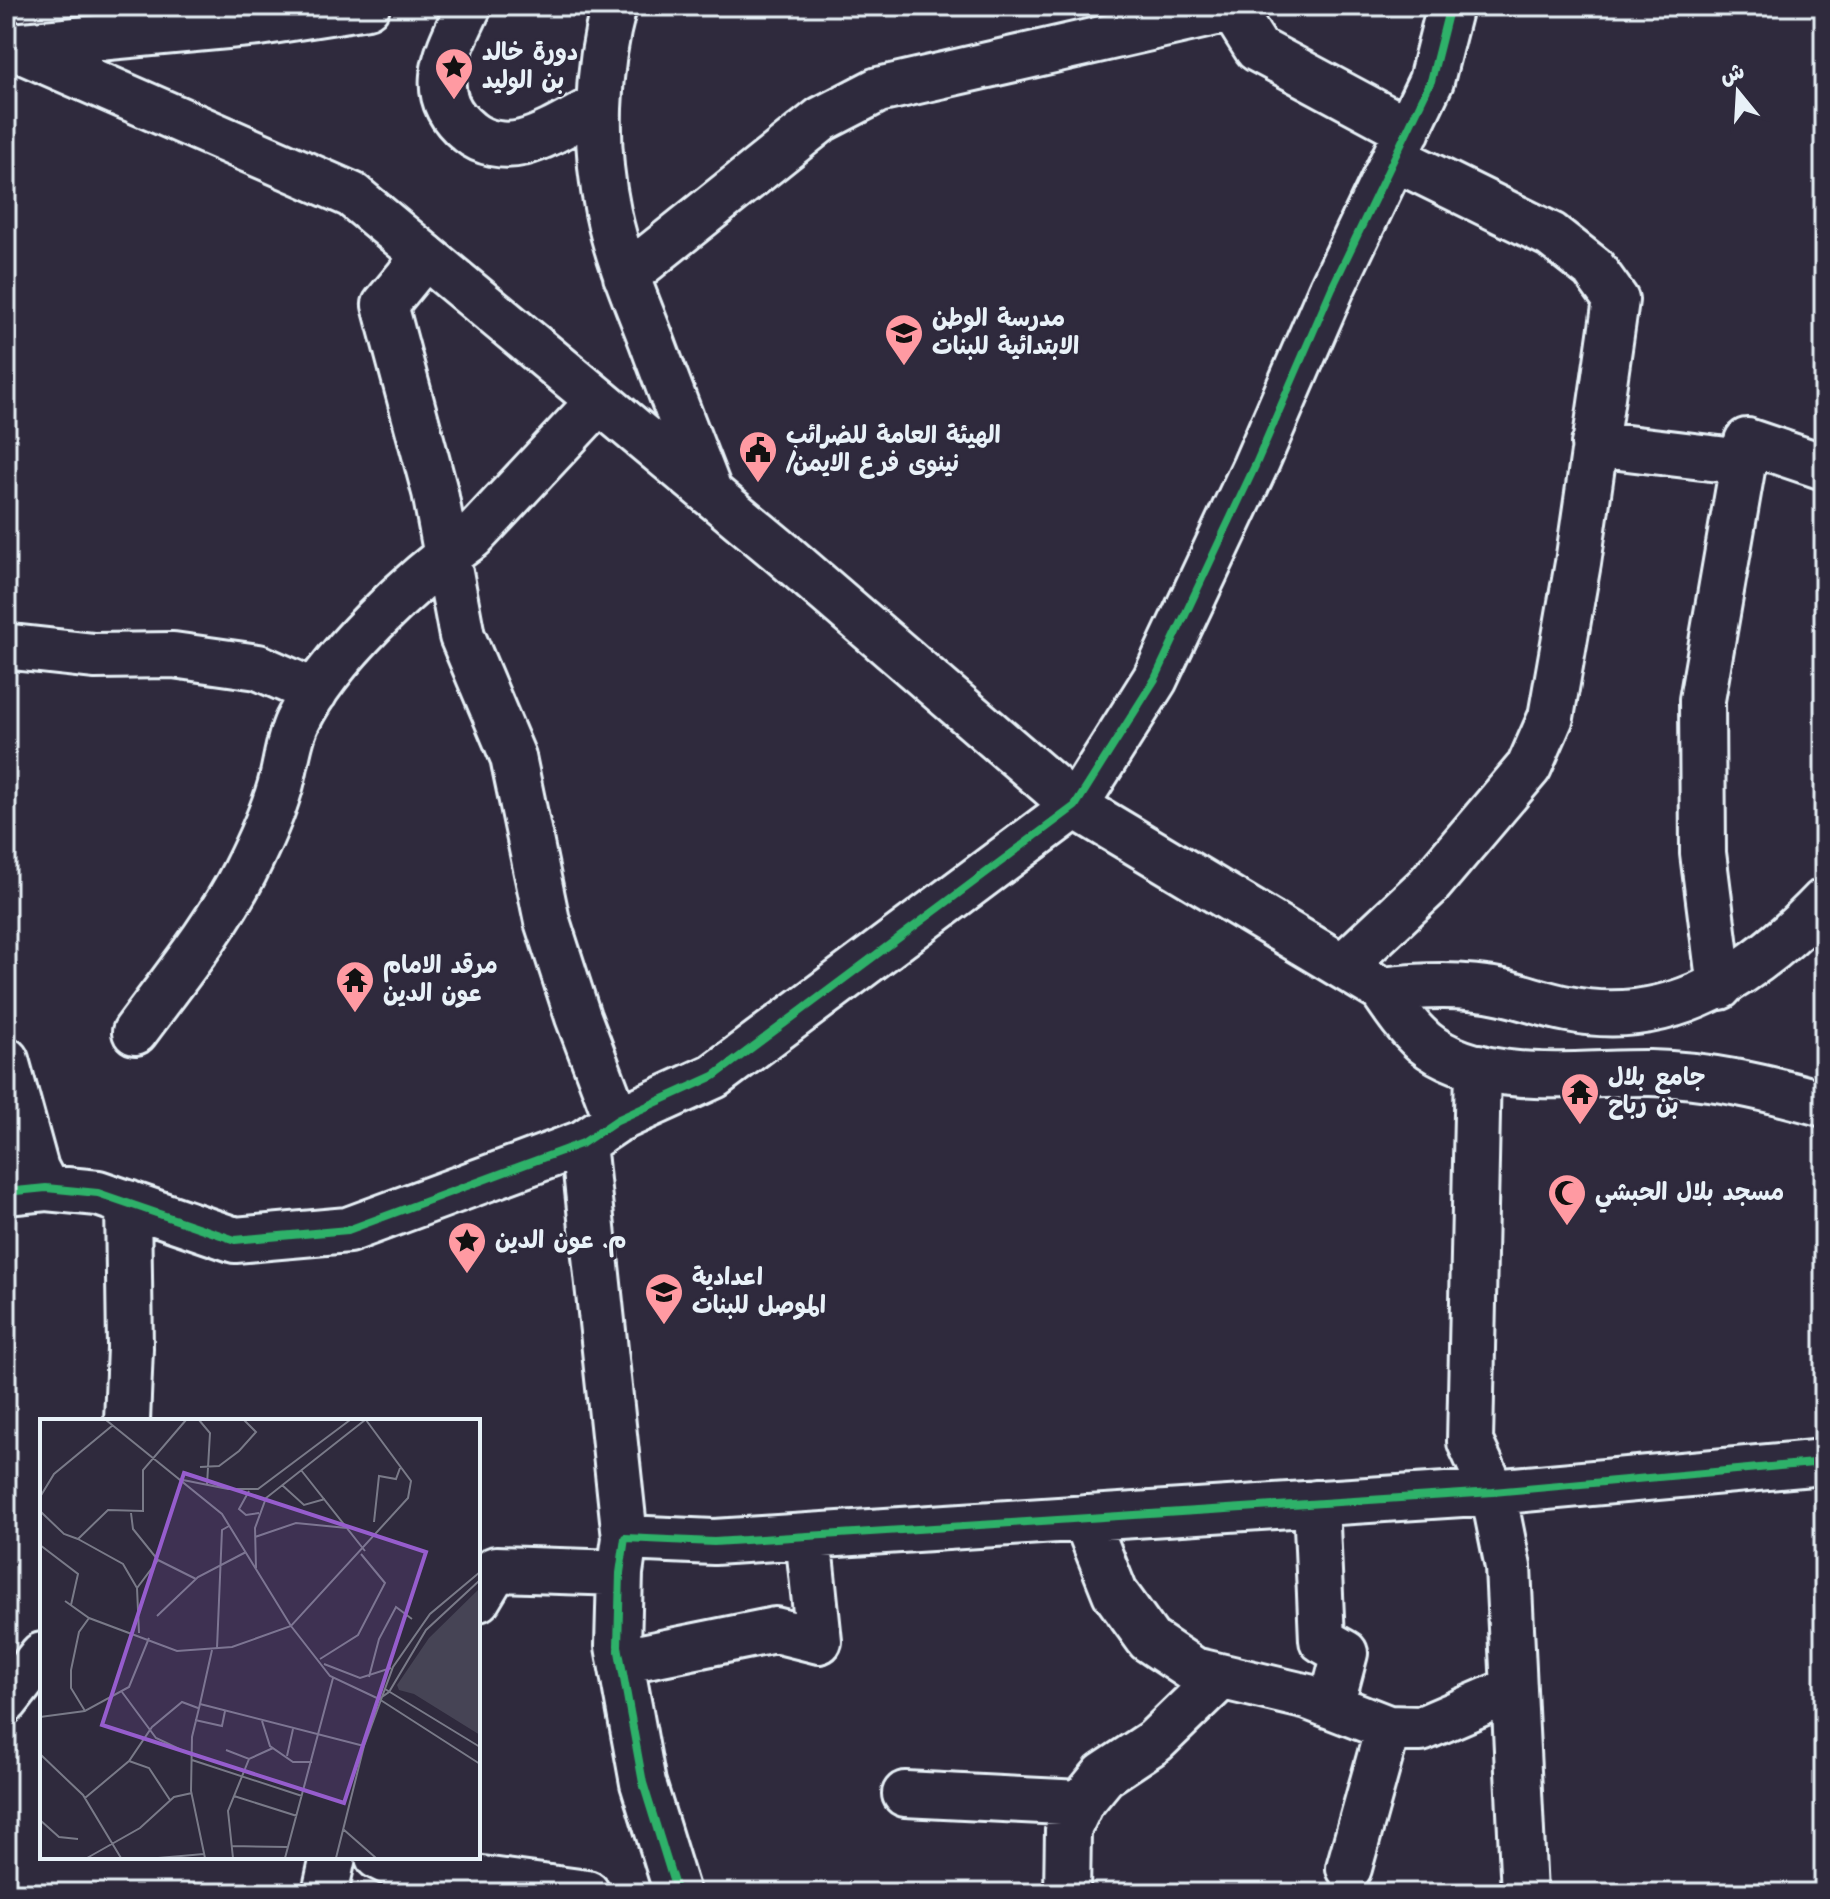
<svg xmlns="http://www.w3.org/2000/svg" width="1830" height="1899" font-family="Kalam,'Playpen Sans Arabic',sans-serif">
  <rect width="100%" height="100%" fill="#2f2a3d"/>
  <filter id="ink" filterUnits="userSpaceOnUse"><feTurbulence type="fractalNoise" baseFrequency=".0125" numOctaves="2"/><feDisplacementMap in="SourceGraphic" scale="16" xChannelSelector="R" yChannelSelector="G"/><feConvolveMatrix kernelMatrix="1 2 1 2 8 2 1 2 1" color-interpolation-filters="sRGB"/></filter>
  <g filter="url(#ink)">
    <g fill="none" stroke-linecap="round" stroke-linejoin="round">
      <defs>
        <path id="minor" d="M 469,6 C 448,51 422,94 469,132 C 483,144 505,147 522,143 C 549,136 574,119 599,106
          M 614,6 C 596,72 594,145 608,212 C 617,256 635,298 651,339 C 670,391 690,442 710,493
          M 1230,6 L 1257,49 L 1408,130
          M 12,46 L 259,23 L 367,6
          M 425,256 L 385,305 L 435,492 L 462,636 L 513,757 L 547,921 L 578,1017 L 617,1120
          M 626,276 L 822,119 L 878,90 L 1233,9
          M 1594,444 L 1744,462
          M 12,647 L 94,656 L 173,655 L 258,667 L 315,692
          M 1343,966 L 1428,886 L 1529,767 L 1551,717 L 1578,563 L 1616,300 L 1593,268 L 1551,235 L 1394,158
          M 1720,987 L 1703,853 L 1702,700 L 1747,441 L 1824,467
          M 135,1032 C 171,983 218,925 245,871 C 258,845 272,815 280,787 C 286,766 288,741 297,722 C 328,658 414,578 472,537 L 599,401
          M 6,1060 L 36,1169 L 46,1188
          M 1478,1067 L 1470,1442 L 1493,1492 L 1508,1567 L 1524,1893
          M 583,1143 L 625,1538
          M 6,1192 L 46,1188 L 98,1193 L 235,1240 L 348,1230 L 583,1143 L 617,1120 L 714,1076 L 1075,806 L 1155,679 L 1255,466 L 1332,288 L 1431,81 L 1450,6
          M 127,1421 L 130,1348 L 128,1203
          M 1316,1503 L 1322,1640 L 1345,1653 L 1331,1706
          M 1085,1518 L 1115,1593 L 1149,1640 L 1194,1670 L 1308,1697 L 1388,1728 L 1421,1729 L 1514,1689
          M 478,1599 L 496,1569 L 620,1573
          M 622,1661 L 775,1630 L 819,1641 L 808,1536
          M 6,1701 L 42,1655
          M 905,1794 L 1081,1803 L 1104,1775 L 1155,1741 L 1221,1677
          M 378,1857 L 400,1868 L 587,1893
          M 1349,1868 L 1388,1728
          M 325,1893 L 333,1857
          M 677,1893 L 643,1783 L 618,1646 L 620,1573 L 625,1538 L 714,1542 L 1493,1492 L 1824,1462
          M 1067,1893 L 1068,1830 L 1081,1803"/>
        <path id="secondary" d="M 6,44 L 352,195 L 782,553 L 1075,806 L 1382,990 C 1395,1009 1407,1027 1424,1042 C 1481,1089 1582,1072 1650,1073 C 1709,1074 1768,1088 1824,1104
          M 1382,990 C 1422,985 1463,983 1503,992 C 1525,997 1546,1005 1568,1009 C 1673,1030 1755,973 1824,901"/>
      </defs>
      <!-- minor casing -->
      <use href="#minor" stroke="#e8f1f8" stroke-width="50"/>
      <!-- secondary casing -->
      <use href="#secondary" stroke="#e8f1f8" stroke-width="50"/>
      <!-- minor -->
      <use href="#minor" stroke="#2f2a3d" stroke-width="44"/>
      <!-- secondary -->
      <use href="#secondary" stroke="#2f2a3d" stroke-width="44"/>
      <defs>
        <path id="cycleway" d="M 6,1192 L 46,1188 L 98,1193 L 235,1240 L 348,1230 L 583,1143 L 617,1120 L 714,1076 L 1075,806 L 1155,679 L 1255,466 L 1332,288 L 1431,81 L 1450,6
          M 677,1893 L 643,1783 L 618,1646 L 620,1573 L 625,1538 L 714,1542 L 1493,1492 L 1824,1462"/>
      </defs>
      <!-- cycleway casing -->
      <use href="#cycleway" stroke="#2f2a3d" stroke-width="13"/>
      <!-- cycleway -->
      <use href="#cycleway" stroke="#2db169" stroke-width="8"/>
    </g>
  </g>
  <!-- icons -->
  <defs>
    <symbol id="sight-pin" viewBox="-11 -11 22 30"><path d="M0 17L-7.5 6A9.5 9.5 0 1 1 7.5 6Z" fill="#ff9aa2" stroke="#2f2a3d"/><path d="M0-6L1.8-2.2L6-1.7L2.9 1.2L3.7 5.4L0 3.3L-3.7 5.4L-2.9 1.2L-6-1.7L-1.8-2.2Z" fill="#111"/></symbol>
    <symbol id="school-pin" viewBox="-11 -11 22 30"><path d="M0 17L-7.5 6A9.5 9.5 0 1 1 7.5 6Z" fill="#ff9aa2" stroke="#2f2a3d"/><path d="M0-5L7-2L0 1L-7-2ZM-4 1L0 2.5L4 1V4Q0 6-4 4Z" fill="#111"/></symbol>
    <symbol id="civic-pin" viewBox="-11 -11 22 30"><path d="M0 17L-7.5 6A9.5 9.5 0 1 1 7.5 6Z" fill="#ff9aa2" stroke="#2f2a3d"/><path d="M-.6-6.5H3V-4.5H.6V-3L4-1V1h2V6H-6V1h2V-1L-.6-3ZM-1.2 2.5V6h2.4V2.5Z" fill="#111"/></symbol>
    <symbol id="temple-pin" viewBox="-11 -11 22 30"><path d="M0 17L-7.5 6A9.5 9.5 0 1 1 7.5 6Z" fill="#ff9aa2" stroke="#2f2a3d"/><path d="M0-6L5-2H3V0L6.5 2.5H4V6H1.5V3h-3V6H-4V2.5H-6.5L-3 0V-2H-5Z" fill="#111"/></symbol>
    <symbol id="mosque-pin" viewBox="-11 -11 22 30"><path d="M0 17L-7.5 6A9.5 9.5 0 1 1 7.5 6Z" fill="#ff9aa2" stroke="#2f2a3d"/><path d="M3.5-4.9A6 6 0 1 0 3.5 4.9A5 5 0 1 1 3.5-4.9Z" fill="#111"/></symbol>
  </defs>
  <g fill-rule="evenodd">
    <use href="#sight-pin" x="432" y="45" width="44" height="60"/>
    <use href="#school-pin" x="882" y="311" width="44" height="60"/>
    <use href="#civic-pin" x="736" y="428" width="44" height="60"/>
    <use href="#temple-pin" x="333" y="958" width="44" height="60"/>
    <use href="#temple-pin" x="1558" y="1070" width="44" height="60"/>
    <use href="#mosque-pin" x="1545" y="1171" width="44" height="60"/>
    <use href="#sight-pin" x="445" y="1219" width="44" height="60"/>
    <use href="#school-pin" x="642" y="1270" width="44" height="60"/>
  </g>
  <g text-anchor="middle" dominant-baseline="central" stroke-width="6" stroke-linejoin="round" paint-order="stroke">
    <!-- poi labels -->
    <g font-size="24" font-weight="bold" fill="#e8f1f8" stroke="#2f2a3d" text-anchor="start">
      <text x="482" y="53">دورة خالد<tspan x="482" dy="28">بن الوليد</tspan></text>
      <text x="932" y="319">مدرسة الوطن<tspan x="932" dy="28">الابتدائية للبنات</tspan></text>
      <text x="786" y="436">الهيئة العامة للضرائب<tspan x="786" dy="28">/نينوى فرع الايمن</tspan></text>
      <text x="383" y="966">مرقد الامام<tspan x="383" dy="28">عون الدين</tspan></text>
      <text x="1608" y="1078">جامع بلال<tspan x="1608" dy="28">بن رباح</tspan></text>
      <text x="1595" y="1193">مسجد بلال الحبشي</text>
      <text x="495" y="1241">م. عون الدين</text>
      <text x="692" y="1278">اعدادية<tspan x="692" dy="28">الموصل للبنات</tspan></text>
    </g>
  </g>
  <!-- overview -->
  <g transform="translate(40 1419)">
    <rect width="440" height="440" fill="#2f2a3d"/>
    <path d="M 440,169 L 440,316 L 374,275 L 359,271 L 357,266 L 389,219 Z" fill="#464455"/>
    <path fill="none" stroke="#797a88" stroke-width="2" d="M 66,1 L 182,95 L 251,207 L 290,257 L 339,280M 159,1 L 170,14 L 167,66M 160,48 L 179,47 L 199,32 L 216,13 L 204,1M 261,51 L 325,132M 143,61 L 188,70 L 218,70 L 310,1M 242,66 L 264,86 L 285,80M 209,72 L 199,90 L 206,96 L 219,94M 0,78 L 14,55 L 73,6M 0,92 L 24,115 L 38,120 L 68,91 L 103,92 L 103,51 L 146,1M 334,103 L 339,57 L 356,60 L 360,49M 215,118 L 256,104 L 307,109M 38,120 L 83,145 L 97,169 L 118,141 L 93,110 L 91,94M 0,126 L 38,155 L 31,186M 118,141 L 156,160M 216,149 L 215,109 L 226,79 L 325,1M 97,169 L 99,214M 25,182 L 49,199 L 137,232 L 192,228 L 251,207 L 368,79 L 371,62 L 326,1M 117,197 L 158,158 L 206,133M 49,199 L 39,213 L 31,251 L 31,269 L 45,292 L 89,268 L 109,219M 177,229 L 182,111 L 189,107M 280,240 L 318,216 L 345,164 L 321,135M 284,245 L 320,259 L 351,249M 329,258 L 339,220 L 356,188 L 372,200M 345,270 L 440,328M 82,273 L 116,319 L 152,336M 339,280 L 440,345M 339,280 L 349,273 L 386,211 L 440,161M 160,285 L 172,231M 0,298 L 45,292M 155,301 L 182,307 L 185,292M 222,302 L 230,327 L 253,343 L 272,343M 186,331 L 209,340 L 233,329M 0,335 L 43,376 L 81,439M 247,337 L 253,310M 152,341 L 262,377M 89,342 L 109,349 L 130,381M 194,377 L 257,397M 45,379 L 89,342 L 112,308 L 142,283 L 158,289M 0,401 L 19,418 L 38,420M 303,410 L 336,439M 192,427 L 248,428M 47,439 L 100,409 L 134,378 L 152,374M 118,439 L 164,435M 165,439 L 151,372 L 152,318 L 160,285 L 324,327M 193,439 L 188,392 L 209,340M 245,439 L 293,259M 296,439 L 324,327 L 353,248 L 390,195 L 440,153"/>
    <path fill="#965dcd" fill-opacity="0.15" stroke="#965dcd" stroke-width="4" d="M 144,54 L 386,133 L 304,384 L 62,306 Z"/>
    <rect width="440" height="440" fill="none" stroke="#e8f1f8" stroke-width="4"/>
  </g>
  <!-- margin -->
  <rect width="1830" height="1899" fill="none" stroke="#2f2a3d" stroke-width="32"/>
  <rect x="16" y="16" width="1798" height="1867" fill="none" stroke="#e8f1f8" stroke-width="3" filter="url(#ink)"/>
  <!-- north arrow -->
  <g transform="translate(1738 92) rotate(342)" stroke="#2f2a3d" stroke-width="6" paint-order="stroke">
  <path d="M0-6L14 30L0 20L-14 30Z" fill="#e8f1f8"/>
  <text y="-12" font-size="22" font-weight="bold" text-anchor="middle" fill="#e8f1f8">ش</text>
  </g>
</svg>
